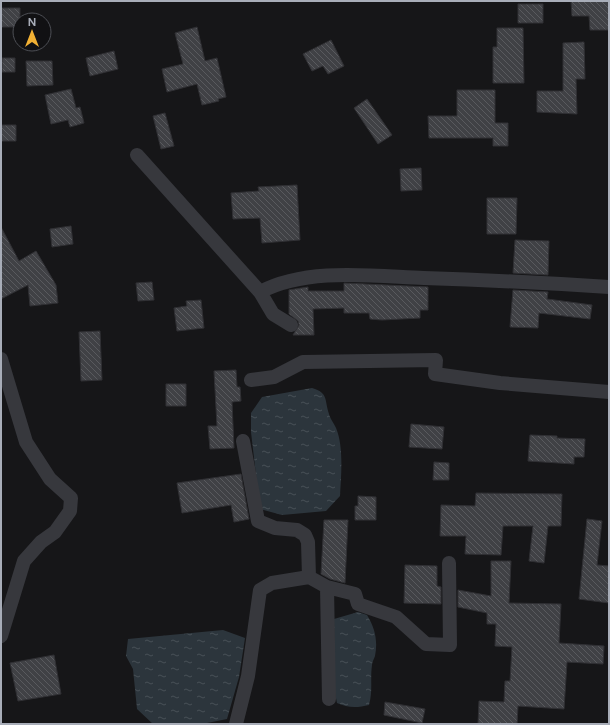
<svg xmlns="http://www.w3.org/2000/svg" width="610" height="725" font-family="Figtree,sans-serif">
  <defs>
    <pattern id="water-ripples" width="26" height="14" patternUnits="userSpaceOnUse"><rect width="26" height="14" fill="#2c353c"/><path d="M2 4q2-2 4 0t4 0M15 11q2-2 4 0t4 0" fill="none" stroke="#485056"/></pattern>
    <pattern id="building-back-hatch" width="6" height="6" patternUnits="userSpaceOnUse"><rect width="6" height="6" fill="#404145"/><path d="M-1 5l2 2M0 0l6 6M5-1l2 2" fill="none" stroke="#595a5e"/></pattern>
  </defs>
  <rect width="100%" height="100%" fill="#161618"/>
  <!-- water -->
  <path fill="url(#water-ripples)" d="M 312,388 C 329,393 324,400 329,414 C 330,419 334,423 336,428 C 344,447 341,476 340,496 L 326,511 L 282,515 L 260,509 L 251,432 L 251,413 L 262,397 Z
    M 358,612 L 367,615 C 375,628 378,641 375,656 C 374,659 372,662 372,665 C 370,679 373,691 369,705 C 357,708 348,708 337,703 L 335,693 L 334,619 Z
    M 223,630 L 245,638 L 239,677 L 227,719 L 202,724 L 153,724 L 137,709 L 133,669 L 126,656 L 128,639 Z"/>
  <!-- building -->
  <path fill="url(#building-back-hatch)" stroke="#303034" d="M 571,1 L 609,1 L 609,30 L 590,30 L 589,16 L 572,16 Z
    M 518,4 L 543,4 L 543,23 L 518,23 Z
    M 1,8 L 20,8 L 20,27 L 1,27 Z
    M 197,27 L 205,61 L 217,58 L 226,97 L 218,99 L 219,101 L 202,105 L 197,84 L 167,92 L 162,69 L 183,64 L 175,33 Z
    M 497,28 L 523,28 L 524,83 L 493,83 L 493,47 L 497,47 Z
    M 331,40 L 344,66 L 328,74 L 323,66 L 312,71 L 303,54 Z
    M 584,42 L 585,79 L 576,79 L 577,114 L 537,112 L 537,91 L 563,91 L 563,43 Z
    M 114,51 L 118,69 L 90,76 L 86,58 Z
    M 2,58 L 15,58 L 15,72 L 2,72 Z
    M 26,61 L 52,61 L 53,85 L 27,86 Z
    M 71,89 L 76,108 L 80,107 L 84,123 L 70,127 L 68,120 L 51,124 L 45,95 Z
    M 457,90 L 495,90 L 495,123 L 508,123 L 508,146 L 493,146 L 493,138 L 429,138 L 428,116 L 457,116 Z
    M 367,99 L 392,135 L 378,144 L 354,108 Z
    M 165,113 L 174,146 L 161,149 L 153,116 Z
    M 1,125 L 16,125 L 16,141 L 1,141 Z
    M 421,168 L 422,190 L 401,191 L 400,169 Z
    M 297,185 L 300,240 L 262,243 L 260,218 L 233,219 L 231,193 L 259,191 L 258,187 Z
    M 487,198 L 517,198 L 516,234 L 487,234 Z
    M 71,226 L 73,244 L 52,247 L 50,229 Z
    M 1,227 L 19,261 L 36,251 L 56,285 L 58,303 L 30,306 L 28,285 L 1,299 Z
    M 515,240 L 549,241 L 548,275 L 513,273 Z
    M 152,282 L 154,300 L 138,301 L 136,283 Z
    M 344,283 L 428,287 L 428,310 L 420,310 L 420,318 L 382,320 L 370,319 L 369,313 L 344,313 L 344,308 L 313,309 L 314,335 L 293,335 L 299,325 L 298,321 L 289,314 L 289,290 L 308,287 L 308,291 L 344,291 Z
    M 513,290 L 548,292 L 547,299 L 592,305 L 590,319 L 539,313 L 538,328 L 510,327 Z
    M 201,300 L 204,328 L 177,331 L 174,308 L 187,306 L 186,301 Z
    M 100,331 L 102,380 L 81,381 L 79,332 Z
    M 236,370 L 237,387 L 240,387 L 241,401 L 232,402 L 234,448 L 210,449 L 208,426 L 217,426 L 214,371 Z
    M 166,384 L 186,384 L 186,406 L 166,406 Z
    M 411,424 L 444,427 L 442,449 L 409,447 Z
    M 530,435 L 557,436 L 557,438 L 585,439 L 584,457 L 574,457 L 574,464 L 528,461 Z
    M 434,462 L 449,463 L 449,480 L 433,480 Z
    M 241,474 L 249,519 L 234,522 L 231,505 L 182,513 L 177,483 Z
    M 476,493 L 562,494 L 561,526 L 548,526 L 544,563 L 529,561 L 533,526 L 503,526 L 501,555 L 465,554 L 466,536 L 440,536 L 441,505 L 475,506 Z
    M 358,496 L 376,497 L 376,520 L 355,520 L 355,506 L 358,506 Z
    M 587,519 L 602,521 L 597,565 L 609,566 L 609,603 L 579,599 Z
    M 324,520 L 348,520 L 345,583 L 330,579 L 321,574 Z
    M 491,561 L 511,561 L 509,603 L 561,604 L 559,643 L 604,646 L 603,664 L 567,662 L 564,709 L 518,706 L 517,724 L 478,724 L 479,701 L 504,702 L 505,681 L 510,681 L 512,647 L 495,646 L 496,624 L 487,624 L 487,613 L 458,607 L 458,590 L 491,596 Z
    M 405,565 L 437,566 L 437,586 L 441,587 L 441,604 L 404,603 Z
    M 54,655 L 61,694 L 18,701 L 10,663 Z
    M 385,702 L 425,709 L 422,723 L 384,715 Z"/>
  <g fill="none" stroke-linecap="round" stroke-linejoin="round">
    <!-- street -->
    <path stroke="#37383d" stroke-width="14" d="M 137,155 L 260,292 L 273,314 L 291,325
      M 260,292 C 307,267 373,276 424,278 C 486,280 547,283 609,287
      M 1,359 L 26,442 L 50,479 L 71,498 L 70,511 L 55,532 L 41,542 L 24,561 L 1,636
      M 251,380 L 274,377 L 303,362 L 436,360 L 435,374 L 500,383 L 609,392
      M 309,577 L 327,587 L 355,594 L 358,604 L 396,617 L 426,644 L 450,645 L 449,563
      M 327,587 L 329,699
      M 236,724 L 248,676 L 260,590 L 272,583 L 309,577 L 308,542 L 305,535 L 297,530 L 275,528 L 258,521 L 243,441"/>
  </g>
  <!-- border -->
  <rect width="610" height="725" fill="none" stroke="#a8adb8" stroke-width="4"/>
  <!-- north arrow -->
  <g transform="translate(32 32)"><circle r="19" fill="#111113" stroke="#4d4f55"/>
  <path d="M0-3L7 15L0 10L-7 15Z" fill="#f2b134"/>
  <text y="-6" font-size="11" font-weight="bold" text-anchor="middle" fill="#a8adb8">N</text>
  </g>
</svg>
